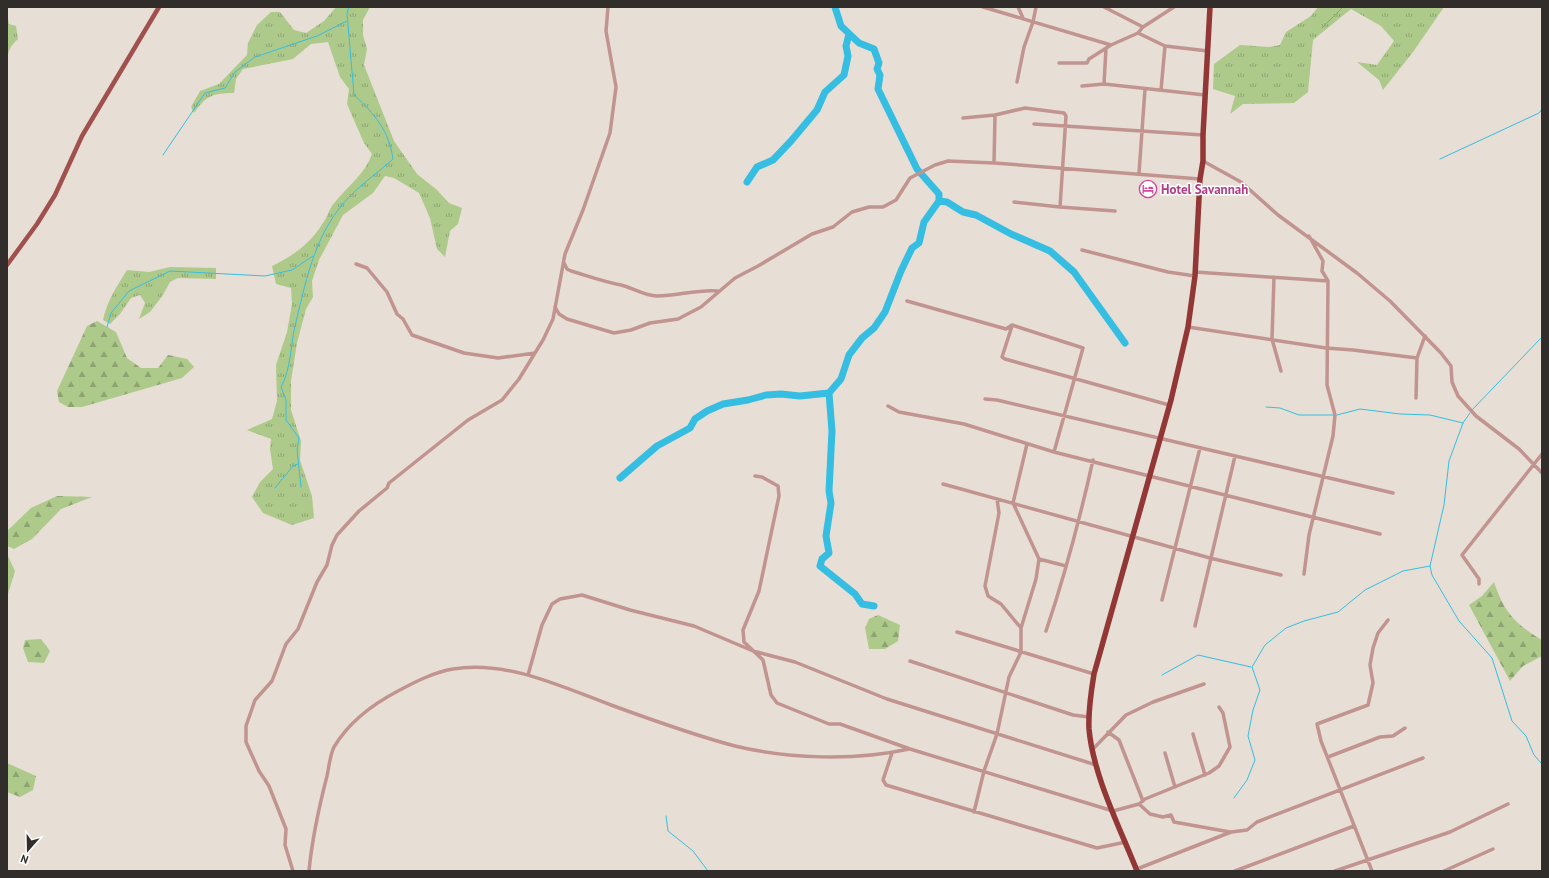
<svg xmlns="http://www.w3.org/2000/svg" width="1549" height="878" font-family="'PT Sans',sans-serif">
  <defs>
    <pattern id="grass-tufts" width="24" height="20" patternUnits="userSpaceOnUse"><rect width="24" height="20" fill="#adca8b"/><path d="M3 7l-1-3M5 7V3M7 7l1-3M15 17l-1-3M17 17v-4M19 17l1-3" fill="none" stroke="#8da472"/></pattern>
    <pattern id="forest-firs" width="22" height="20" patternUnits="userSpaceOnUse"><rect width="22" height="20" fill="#adca8b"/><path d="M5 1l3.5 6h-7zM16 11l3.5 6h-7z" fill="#8da472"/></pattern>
  </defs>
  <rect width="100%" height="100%" fill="#e7ded5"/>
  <!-- grass -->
  <path fill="url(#grass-tufts)" d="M 336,7 L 370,7 L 363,20 L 363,35 L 367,49 L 364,65 L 394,141 L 417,174 L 437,190 L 449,203 L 462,208 L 458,224 L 450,231 L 445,257 L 437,249 L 430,218 L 419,193 L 394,178 L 385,176 L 373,193 L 343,215 L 319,260 L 312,281 L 313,297 L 306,309 L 297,343 L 291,381 L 291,410 L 301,441 L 300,460 L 312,496 L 314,518 L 292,525 L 263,513 L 252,497 L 260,482 L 273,469 L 270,449 L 271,439 L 247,430 L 272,419 L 277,401 L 276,365 L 287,332 L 292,304 L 291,288 L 276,284 L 272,266 C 293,256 311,243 323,223 C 328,217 329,208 335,202 C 348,186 365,174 372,154 L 364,143 L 347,104 L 349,89 L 340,77 L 328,42 L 311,44 L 293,59 L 243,69 L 236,79 L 234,93 C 212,93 206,96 194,113 L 191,107 L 200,91 L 219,84 L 247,55 L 248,43 L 257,25 L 271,12 L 280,12 L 294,30 L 306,33 L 324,21 Z
    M 1318,7 L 1444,7 L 1413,52 L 1383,90 L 1379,80 L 1357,62 L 1377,65 L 1394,41 L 1381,26 L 1351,9 L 1313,40 L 1308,92 L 1294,103 L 1243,104 L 1230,114 L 1235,96 L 1213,89 L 1214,64 L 1240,45 L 1269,47 L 1280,45 L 1286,32 L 1311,16 Z
    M 7,12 L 9,24 L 16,26 L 18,39 C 1,54 11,64 7,82 Z
    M 170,267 L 216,268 L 216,279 L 178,278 L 170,282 L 163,295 L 150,312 L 139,319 L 145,303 L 140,295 L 131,298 L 120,314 L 110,324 L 103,320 C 107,301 117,286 127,270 L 149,272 Z"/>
  <!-- forest -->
  <path fill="url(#forest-firs)" d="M 97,321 L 116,332 L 127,358 L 141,368 L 158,368 L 168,355 L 187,359 L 194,367 L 182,378 L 82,407 L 68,407 L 59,402 L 57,391 L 87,326 Z
    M 57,496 L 92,497 L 61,509 L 32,539 L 14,549 L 7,546 L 7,531 L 31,508 Z
    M 7,554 L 15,571 L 7,597 Z
    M 1494,582 C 1504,612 1515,624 1542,640 L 1542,656 L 1523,666 L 1510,681 L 1469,605 L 1482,596 Z
    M 878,615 L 900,625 L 898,641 L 885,649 L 869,649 L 865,628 L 869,619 Z
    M 41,639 L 50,651 L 44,663 L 28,662 L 23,648 L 25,640 Z
    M 7,763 L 36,776 L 33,790 L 20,797 L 7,792 Z"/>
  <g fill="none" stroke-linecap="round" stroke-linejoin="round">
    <!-- stream -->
    <path stroke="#35bee2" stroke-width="1" d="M 1322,28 L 1343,7
      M 163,155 L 205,93 L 225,88 L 235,72 L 255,57 L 317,36 L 347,21
      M 1440,159 L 1539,113 L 1542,109
      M 107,327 L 111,313 L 129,291 L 170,271 L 265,276 L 292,270 L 313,256
      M 1266,407 L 1280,408 L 1299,415 L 1334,415
      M 1472,410 L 1542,337
      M 1470,413 L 1463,423 L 1449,461 L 1444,505 L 1430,566 L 1432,575 L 1459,621 L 1492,658 L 1512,721 L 1526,736 L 1534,755 L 1542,764
      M 1337,415 L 1360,409 L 1400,414 L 1430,415 L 1463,423
      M 301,487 L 297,449 L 299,438 L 286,420 L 286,400 L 281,387 C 292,367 290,344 296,322 C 307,276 316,230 351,195 C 364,182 380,171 393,159 C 389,131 375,114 354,95 L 347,13 L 349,7
      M 275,488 L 293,466 L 298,464
      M 1162,675 L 1198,655 L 1251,667
      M 1234,798 L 1247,780 L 1255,760 L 1248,736 L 1253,710 L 1260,690 L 1252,667 L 1265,645 L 1286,628 L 1304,621 L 1338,612 L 1365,590 L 1403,571 L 1430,566
      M 666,816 L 668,831 L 693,851 L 708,871"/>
    <!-- river -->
    <path stroke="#35bee2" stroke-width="7" d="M 835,7 L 841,26 L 859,43 L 874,49 L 879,63 L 877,69 L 880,75 L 878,89 L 917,169 L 939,194 L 939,201 L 924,222 L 919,243 L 912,248 L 901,271 L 885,312 L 874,328 L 862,338 L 849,355 L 841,379 L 829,393 L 832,431 L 829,491 L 831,503 L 826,536 L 829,553 L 822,559 L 820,566 L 855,594 L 862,604 L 874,606
      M 747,182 L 757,167 L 773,160 L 791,141 L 817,110 L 825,92 L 844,75 L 848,56 L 846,46 L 849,34
      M 939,201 L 947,202 L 963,212 L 976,215 L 1011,234 L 1050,251 L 1074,272 L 1125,343
      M 620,478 L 657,446 L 690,428 L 695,419 L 707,411 L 723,404 L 748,400 L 766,395 L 781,394 L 800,396 L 829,393"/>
    <!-- minor -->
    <path stroke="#c19490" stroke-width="3.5" d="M 983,7 L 1111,45
      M 1018,7 L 1023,18
      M 1104,7 L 1143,27
      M 1138,33 L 1165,46 L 1208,51
      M 1059,63 L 1087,63 L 1089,59 L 1111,45 L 1138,33 L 1143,27 L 1174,7
      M 1017,82 L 1024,47 L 1033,22 L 1036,7
      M 1104,84 L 1106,48
      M 1082,86 L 1104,84 L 1205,95
      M 1161,90 L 1165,46
      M 963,118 L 995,115 L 1025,108 L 1064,113 L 1066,116 L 1060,207 L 1014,202
      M 1034,124 L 1203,135
      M 1203,161 L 1241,182 L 1278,215 L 1357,273 L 1390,301 L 1441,353 L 1451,366 L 1452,382 L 1458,396 L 1476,416 L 1519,449 L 1542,473
      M 994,163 L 995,115
      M 1139,173 L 1145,89
      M 1060,207 L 1115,211
      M 1082,250 L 1168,272 L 1195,276
      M 564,263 L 567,269 L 571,271 C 588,276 604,282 621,285 C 633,288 645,296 657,296 C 678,296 697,289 718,291
      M 356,264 L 367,268 L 387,292 L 397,314 L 403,319 L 412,335 L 464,353 L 498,358 L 535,353
      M 1195,272 L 1328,281
      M 1274,277 L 1272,339 L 1281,371
      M 907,301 L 1006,329 L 1012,325 L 1083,348 L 1054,452
      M 555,307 L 559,314 L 567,319 L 614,333 L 631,330 L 650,323 L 678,319 L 701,307 L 735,278 L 758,266 L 812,234 L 833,227 L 852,212 L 869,207 L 883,207 L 896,200 L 910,178 L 935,165 L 948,161 L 994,163 L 1200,179
      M 1012,326 L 1002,357 L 1005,359 L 1169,405
      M 1188,327 L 1326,348 L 1353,350 L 1417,358
      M 1416,398 L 1417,358 L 1425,336
      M 985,399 L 997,400 L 1393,493
      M 888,406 L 899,412 L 964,424 L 1054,452 L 1380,534
      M 755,476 L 762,477 L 778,486 L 779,496 L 759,591 L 743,630 L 744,642 L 763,660 L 771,695 L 777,703 L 829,724 L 840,724 L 910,749 L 1113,811 L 1139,804 L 1145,799 L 1209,773 L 1219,766 L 1230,747 L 1223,713 L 1219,707
      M 943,484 L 1210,558 L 1281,575
      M 997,499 L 999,513 L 985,586 L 988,596 L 1001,604 L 1021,628
      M 1039,559 L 1066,566
      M 1304,574 L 1309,535 L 1333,436 L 1335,415 L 1327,385 L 1328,281 L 1322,271 L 1323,261 L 1309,236
      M 1479,584 L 1479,579 L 1462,555 L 1542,454
      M 1162,600 L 1200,448
      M 1195,626 L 1235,456
      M 1046,631 C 1065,575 1080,518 1093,460
      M 957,632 L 1094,674
      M 910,661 L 1073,715 L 1089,717
      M 528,675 L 542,625 L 552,604 L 560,599 L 582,595 L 630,610 L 694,626 L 753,651 L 795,662 L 887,699 L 1096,765
      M 1108,732 L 1119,740 L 1143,801
      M 1193,734 L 1205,775
      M 1092,750 L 1126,715 L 1153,702 L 1204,684
      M 892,753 L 883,780 L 886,785 L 1097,848 L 1126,842
      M 1165,753 L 1175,787
      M 1328,757 L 1380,737 L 1393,736 L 1405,728
      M 1139,804 L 1150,814 L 1163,817 L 1171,815 L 1174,822 L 1230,832
      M 974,812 L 984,771 L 997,734 L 1009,677 L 1021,652 L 1021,628 L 1036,579 L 1039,559 L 1013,503 L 1027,444
      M 1137,869 L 1231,832 L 1247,830 L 1257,822 L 1423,758
      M 293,871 L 285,845 L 286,829 L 269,786 L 259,771 L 246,742 L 246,726 L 255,700 L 272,681 L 286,644 L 298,629 L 317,582 L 327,565 L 332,545 L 337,535 L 359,511 L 387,488 L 389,483 L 468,420 L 502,400 L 519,379 L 543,340 L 553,319 L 565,254 L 583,210 L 610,133 L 616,87 L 606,31 L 608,7
      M 309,871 C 312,839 319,807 327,776 C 329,767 330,755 334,747 C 349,722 373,704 398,691 C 415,682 434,672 453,669 C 507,660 562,687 611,705 C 652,720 693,735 735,746 C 788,759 855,761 909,749
      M 1235,871 L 1354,826
      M 1335,871 L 1450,832 L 1508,804
      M 1372,871 L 1321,741 L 1317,724 L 1368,705 L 1373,683 L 1370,665 L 1373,648 L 1378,633 L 1388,620
      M 1444,871 L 1493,849"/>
    <!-- major -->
    <path stroke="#a0514d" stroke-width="4.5" d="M 7,265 L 37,224 L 55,195 L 82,136 L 159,7"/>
    <!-- highway -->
    <path stroke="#923735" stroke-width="5.5" d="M 1137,871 C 1120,828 1093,775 1089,729 C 1088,711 1091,692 1094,674 L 1171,400 L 1188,327 L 1195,276 L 1200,179 L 1203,161 L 1203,135 L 1210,7"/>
  </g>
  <!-- icons -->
  <defs>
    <symbol id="hotel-ring" viewBox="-11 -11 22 22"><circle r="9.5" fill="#fff" stroke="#d1479c" stroke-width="1.5"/><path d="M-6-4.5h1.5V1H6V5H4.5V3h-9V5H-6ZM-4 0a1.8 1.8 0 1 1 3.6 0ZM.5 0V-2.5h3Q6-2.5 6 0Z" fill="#d1479c"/></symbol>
  </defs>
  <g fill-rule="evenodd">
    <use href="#hotel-ring" x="1138" y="179" width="20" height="20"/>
  </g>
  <g text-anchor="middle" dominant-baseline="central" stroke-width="3" stroke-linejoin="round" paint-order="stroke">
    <!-- hotel labels -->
    <g font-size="13" font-weight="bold" fill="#b23c85" stroke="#fff" text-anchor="start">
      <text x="1161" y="189">Hotel Savannah</text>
    </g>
  </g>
  <!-- border -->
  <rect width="1549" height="878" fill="none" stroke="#312d2a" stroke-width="16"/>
  <!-- north arrow -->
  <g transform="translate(28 850) rotate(200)" stroke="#ffffff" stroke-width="3" paint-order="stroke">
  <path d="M0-3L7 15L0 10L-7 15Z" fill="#312d2a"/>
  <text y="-6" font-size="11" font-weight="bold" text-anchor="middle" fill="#312d2a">N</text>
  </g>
</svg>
